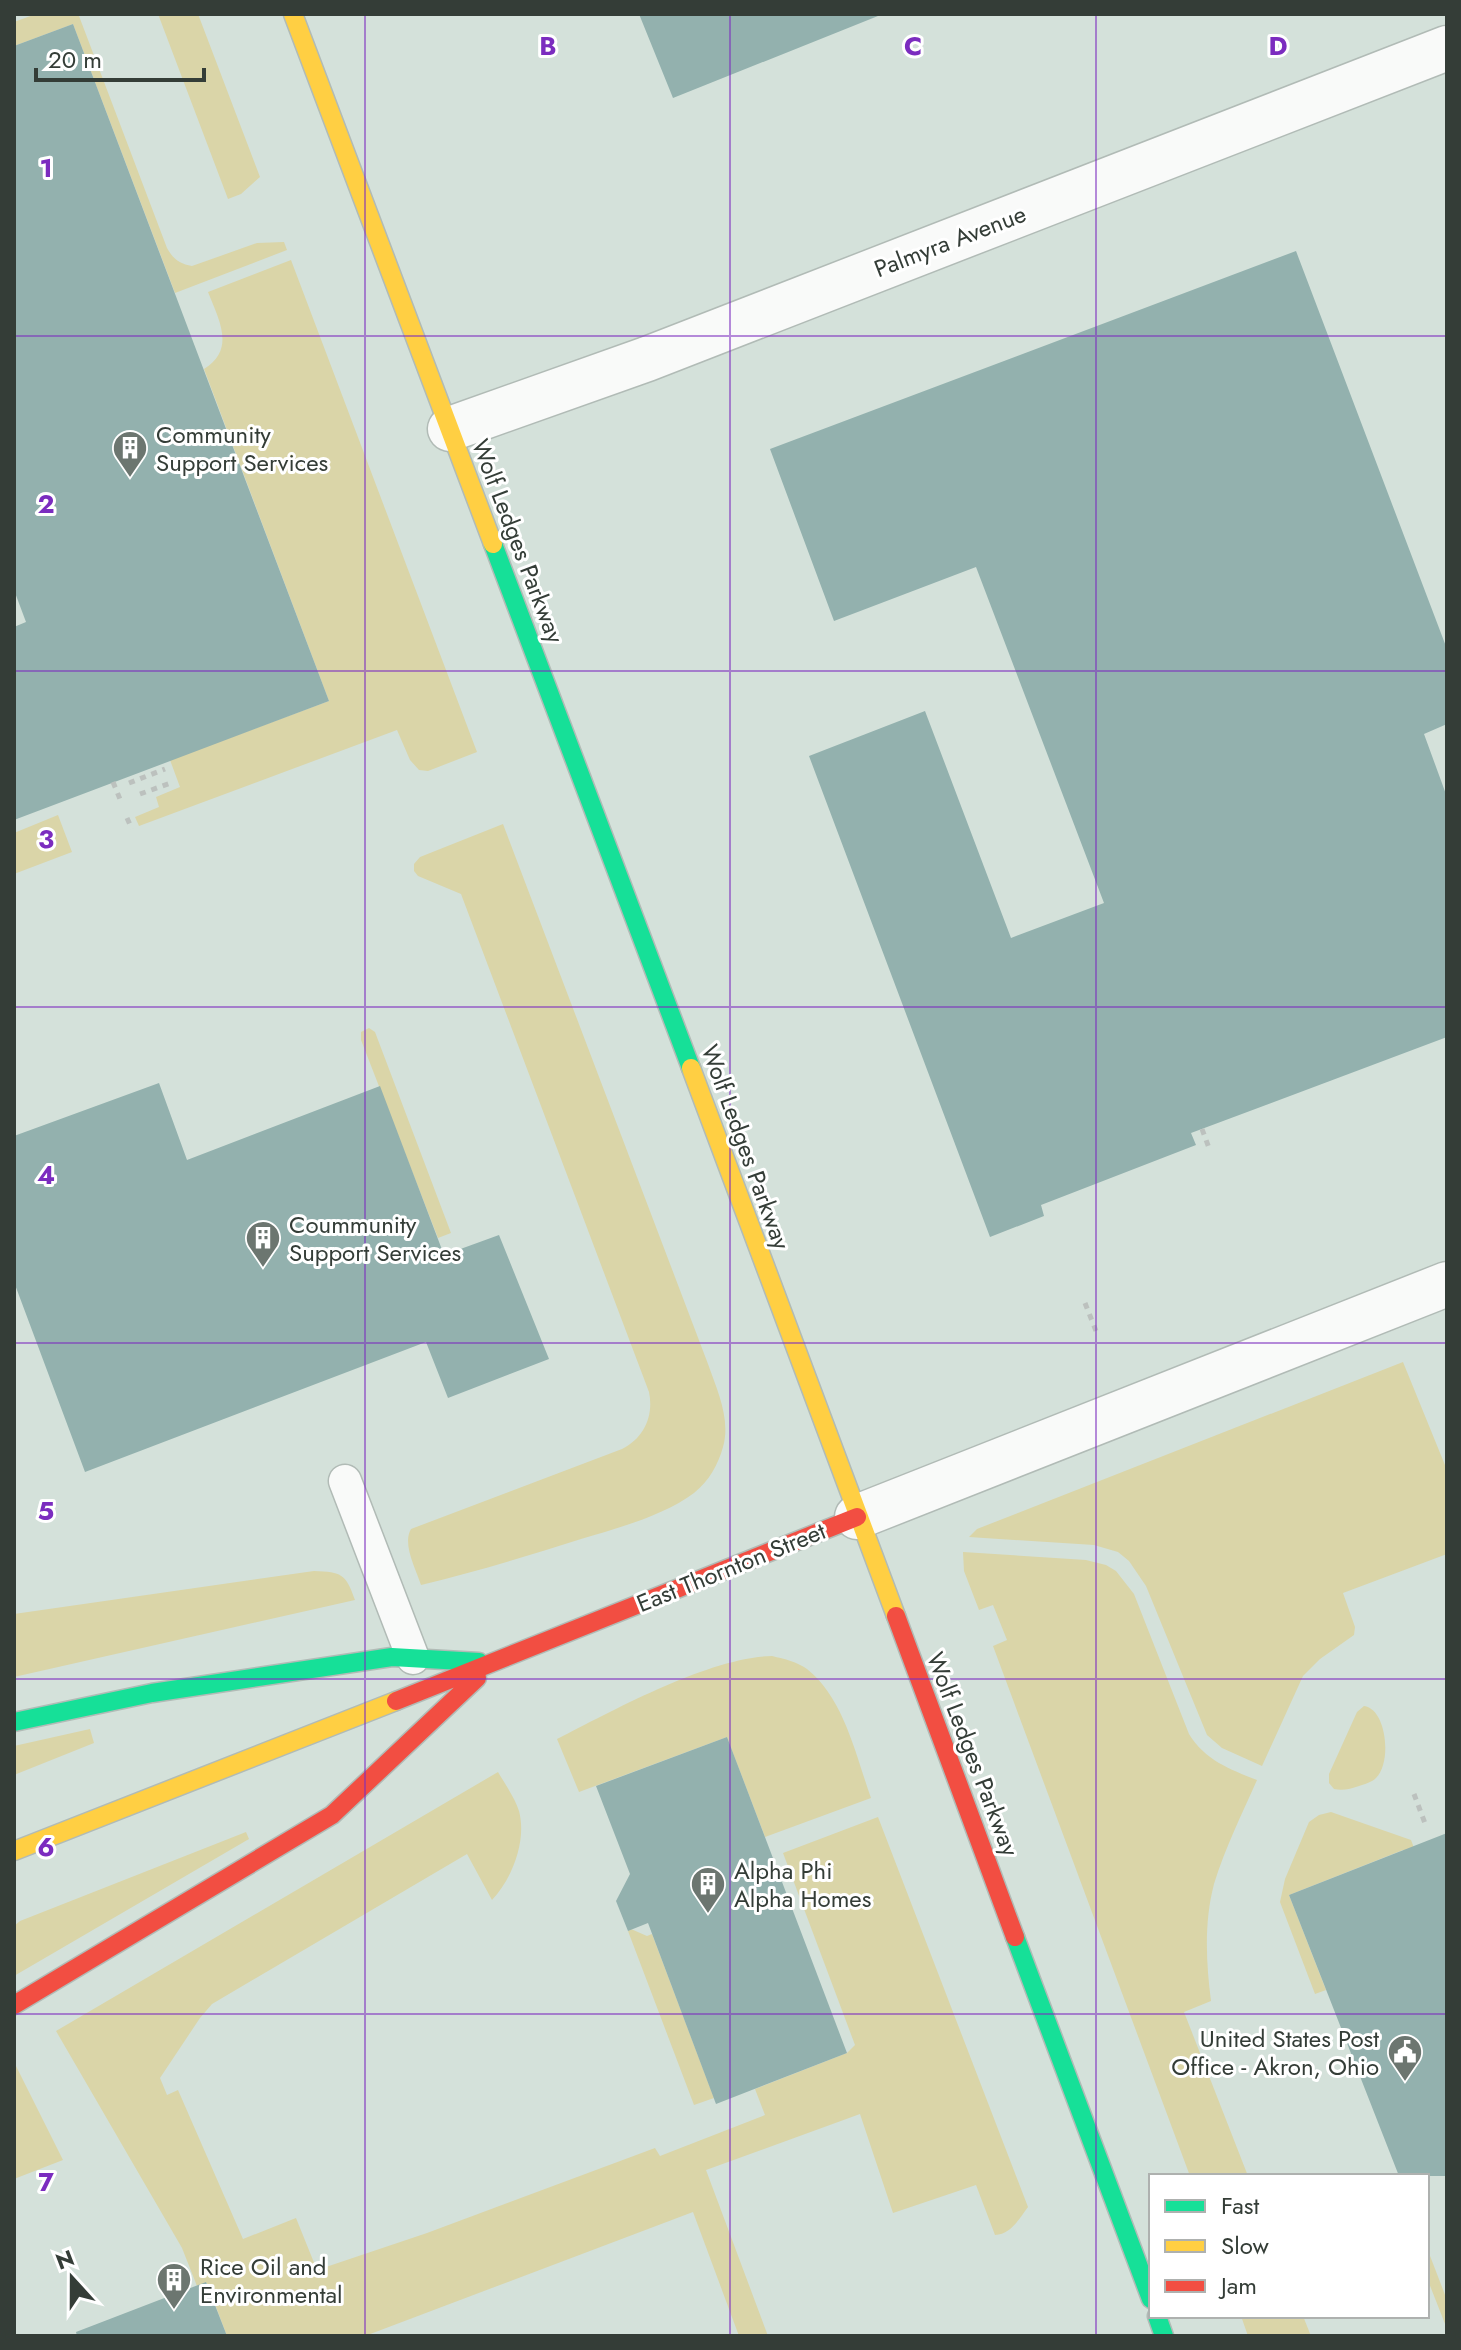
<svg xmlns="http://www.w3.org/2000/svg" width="1461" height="2350" font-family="Jost,sans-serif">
  <rect width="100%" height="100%" fill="#d4e1da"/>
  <!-- green -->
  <path fill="#dad5a8" d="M 36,14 L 79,16 L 167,248 C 173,259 180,264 192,266 L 257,243 L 284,242 L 287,250 L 175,293 L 73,24 L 14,46 L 14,22 Z
    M 158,14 L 198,14 L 260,177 L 241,194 L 228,199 Z
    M 291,260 L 477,752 L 428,771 L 419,770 L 410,760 L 397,730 L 139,826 L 135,817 L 159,807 L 156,797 L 180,787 L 170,760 L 329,701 L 204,369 C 236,349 219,320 208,292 Z
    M 58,815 L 72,852 L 14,874 L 14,833 Z
    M 503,824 L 708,1364 C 717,1390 731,1419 723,1447 C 718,1465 709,1481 694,1493 C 663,1516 618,1528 581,1539 C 528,1556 475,1572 421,1585 C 416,1569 402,1544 411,1529 L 622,1449 C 644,1438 654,1416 649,1392 L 461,894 L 418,876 L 414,871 L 414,864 L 420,857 Z
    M 369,1028 L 375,1032 L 451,1233 L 438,1238 L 361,1040 L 361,1032 Z
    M 1403,1362 L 1447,1470 L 1447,1554 L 1343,1593 L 1355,1627 L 1354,1635 L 1320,1659 L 1303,1676 L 1262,1766 L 1222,1748 L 1207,1735 L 1146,1586 L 1129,1561 L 1118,1552 L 1094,1545 L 969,1537 L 977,1529 Z
    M 963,1552 L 1086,1560 L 1106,1565 L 1116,1571 L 1134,1594 L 1189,1734 C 1205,1760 1229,1769 1257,1780 C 1242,1814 1225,1848 1214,1884 C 1204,1922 1206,1962 1211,2001 L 1184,2012 L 1248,2176 L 1190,2176 L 993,1646 L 1007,1640 L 993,1605 L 979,1610 L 964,1571 Z
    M 314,1571 C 342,1572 346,1574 355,1600 L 14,1677 L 14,1614 Z
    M 772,1656 C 785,1659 797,1662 807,1669 C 844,1698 856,1756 871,1798 L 765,1837 L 727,1737 L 579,1792 L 557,1739 C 614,1710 710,1657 772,1656 Z
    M 1364,1706 C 1387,1709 1392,1763 1376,1778 C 1372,1782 1365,1784 1359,1786 C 1350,1789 1343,1791 1334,1789 L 1329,1783 L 1329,1774 L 1357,1712 Z
    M 90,1729 L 94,1743 L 14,1775 L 14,1746 Z
    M 498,1772 C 505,1784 515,1798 519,1811 C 527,1841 512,1879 492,1900 L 467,1854 L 212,2004 L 200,2018 L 160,2078 L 167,2095 L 178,2090 L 243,2239 L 296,2218 L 317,2270 L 427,2233 L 655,2148 L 660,2156 L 765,2115 L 755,2089 L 847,2053 L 855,2045 L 783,1853 L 878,1817 L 1028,2207 C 1019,2219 1011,2234 995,2235 L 976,2185 L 893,2213 L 860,2114 L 706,2170 L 768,2336 L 739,2336 L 693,2212 L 365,2336 L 227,2336 L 207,2283 L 197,2286 L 182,2248 L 56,2031 Z
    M 1331,1812 L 1411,1840 L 1422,1869 L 1403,1850 L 1289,1895 L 1326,1990 L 1315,1994 L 1280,1902 L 1285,1879 L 1309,1822 L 1319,1815 Z
    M 246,1832 L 249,1839 L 14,1976 L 14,1926 L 20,1921 Z
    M 631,1929 L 647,1936 L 652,1934 L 714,2098 L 694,2105 L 628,1931 Z
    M 14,2062 L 63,2160 L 14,2179 Z
    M 1427,2248 L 1447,2300 L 1447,2329 L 1427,2278 Z
    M 1241,2316 L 1303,2316 L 1311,2336 L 1248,2336 Z"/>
  <!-- building -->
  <path fill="#93b1ae" d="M 639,14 L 878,14 L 878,16 L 673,98 Z
    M 73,24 L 329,701 L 14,820 L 14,627 L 26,622 L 14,590 L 14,46 Z
    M 1296,251 L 1447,649 L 1447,724 L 1424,734 L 1447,797 L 1447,1037 L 1191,1133 L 1196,1145 L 1041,1205 L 1044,1216 L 990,1237 L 809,756 L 925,711 L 1011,938 L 1104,903 L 976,567 L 834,621 L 770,449 Z
    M 159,1083 L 187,1160 L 380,1086 L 444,1255 L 499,1235 L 549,1359 L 448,1398 L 426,1342 L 85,1472 L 14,1282 L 14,1136 Z
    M 727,1737 L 847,2053 L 716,2104 L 648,1923 L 628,1931 L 616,1901 L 630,1874 L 596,1786 Z
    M 1447,1833 L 1447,2176 L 1399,2176 L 1289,1895 Z
    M 206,2282 L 227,2336 L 77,2336 L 76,2332 Z"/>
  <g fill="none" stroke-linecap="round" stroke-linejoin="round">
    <defs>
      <path id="lane" d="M 345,1481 L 413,1658"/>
      <path id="street" d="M 450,429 L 647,359 L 1447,48
        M 857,1517 L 1447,1284"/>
      <path id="fast" d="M 493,544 L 691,1068
        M 14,1722 L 152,1693 L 392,1657 L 479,1662
        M 1015,1937 L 1151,2299
        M 1157,2316 L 1164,2336"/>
      <path id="slow" d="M 293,14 L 493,544
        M 691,1068 L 896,1616
        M 14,1851 L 396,1701"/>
      <path id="jam" d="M 896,1616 L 1015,1937
        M 396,1701 L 857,1517
        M 14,2005 L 332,1815 L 477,1678"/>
    </defs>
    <!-- lane casing -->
    <use href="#lane" stroke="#b1bbb6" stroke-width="35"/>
    <!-- street casing -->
    <use href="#street" stroke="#b1bbb6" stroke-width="47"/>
    <!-- fast casing -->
    <use href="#fast" stroke="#b1bbb6" stroke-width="21"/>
    <!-- slow casing -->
    <use href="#slow" stroke="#b1bbb6" stroke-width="21"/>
    <!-- jam casing -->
    <use href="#jam" stroke="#b1bbb6" stroke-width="21"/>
    <!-- path -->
    <path stroke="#bcc1be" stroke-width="5" stroke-dasharray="6 6" stroke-linecap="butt" d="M 113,782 L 122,804
      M 129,783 L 165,769
      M 140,794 L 171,783
      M 127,818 L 132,829
      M 1202,1129 L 1209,1148
      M 1085,1303 L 1098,1336
      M 1414,1794 L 1426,1826"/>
    <!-- lane -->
    <use href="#lane" stroke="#f9faf9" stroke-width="32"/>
    <!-- street -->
    <use href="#street" stroke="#f9faf9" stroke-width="44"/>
    <!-- fast -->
    <use href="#fast" stroke="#16e098" stroke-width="18"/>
    <!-- slow -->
    <use href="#slow" stroke="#ffcf43" stroke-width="18"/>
    <!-- jam -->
    <use href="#jam" stroke="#f24e42" stroke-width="18"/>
  </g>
  <!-- grid -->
  <path fill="none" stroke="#7b2cbf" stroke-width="2" stroke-opacity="0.55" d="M 365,14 L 365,2336M 730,14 L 730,2336M 1096,14 L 1096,2336M 14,336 L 1447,336M 14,671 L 1447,671M 14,1007 L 1447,1007M 14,1343 L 1447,1343M 14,1679 L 1447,1679M 14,2014 L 1447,2014"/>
  <!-- icons -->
  <defs>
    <symbol id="building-pin" viewBox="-11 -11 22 30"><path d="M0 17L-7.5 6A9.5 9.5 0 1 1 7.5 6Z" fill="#6c7670" stroke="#fff"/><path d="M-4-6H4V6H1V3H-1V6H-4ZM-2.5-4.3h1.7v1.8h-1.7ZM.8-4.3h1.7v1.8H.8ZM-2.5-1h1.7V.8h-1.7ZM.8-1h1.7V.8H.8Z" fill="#fff"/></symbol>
    <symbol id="civic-pin" viewBox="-11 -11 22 30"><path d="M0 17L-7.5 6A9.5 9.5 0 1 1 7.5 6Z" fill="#6c7670" stroke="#fff"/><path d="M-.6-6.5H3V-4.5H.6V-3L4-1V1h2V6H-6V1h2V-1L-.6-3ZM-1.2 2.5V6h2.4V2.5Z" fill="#fff"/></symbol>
  </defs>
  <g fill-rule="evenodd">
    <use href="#building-pin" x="110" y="428" width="40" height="54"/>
    <use href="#building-pin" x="243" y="1218" width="40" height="54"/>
    <use href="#building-pin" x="688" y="1864" width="40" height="54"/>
    <use href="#civic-pin" x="1385" y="2032" width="40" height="54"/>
    <use href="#building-pin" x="154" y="2260" width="40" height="54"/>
  </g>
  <g text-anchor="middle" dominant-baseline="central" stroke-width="6" stroke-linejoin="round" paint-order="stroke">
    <!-- street labels -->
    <g font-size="24" fill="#343d37" stroke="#fff">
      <text transform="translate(950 241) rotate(-21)">Palmyra Avenue</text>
      <text transform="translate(518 541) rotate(69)">Wolf Ledges Parkway</text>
      <text transform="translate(746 1147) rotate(70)">Wolf Ledges Parkway</text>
      <text transform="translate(731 1567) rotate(-22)">East Thornton Street</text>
      <text transform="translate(973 1754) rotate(69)">Wolf Ledges Parkway</text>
    </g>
    <!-- poi labels -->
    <g font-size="24" fill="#343d37" stroke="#fff" text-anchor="start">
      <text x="156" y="434">Community<tspan x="156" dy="28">Support Services</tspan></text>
      <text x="289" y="1224">Coummunity<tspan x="289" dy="28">Support Services</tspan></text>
      <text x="734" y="1870">Alpha Phi<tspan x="734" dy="28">Alpha Homes</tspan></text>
      <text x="1379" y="2038" text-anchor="end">United States Post<tspan x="1379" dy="28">Office - Akron, Ohio</tspan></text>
      <text x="200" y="2266">Rice Oil and<tspan x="200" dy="28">Environmental</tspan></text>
    </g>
  </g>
  <g font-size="26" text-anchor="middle" font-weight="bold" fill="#7b2cbf" stroke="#fff" stroke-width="6" stroke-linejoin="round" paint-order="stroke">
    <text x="548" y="55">B</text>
    <text x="913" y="55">C</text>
    <text x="1278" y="55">D</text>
    <text x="46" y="177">1</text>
    <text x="46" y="513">2</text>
    <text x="46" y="848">3</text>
    <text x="46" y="1184">4</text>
    <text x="46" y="1520">5</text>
    <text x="46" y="1856">6</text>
    <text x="46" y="2191">7</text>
  </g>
  <!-- border -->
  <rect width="1461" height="2350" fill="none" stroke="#343d37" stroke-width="32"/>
  <!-- legend -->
  <rect x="1149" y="2174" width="280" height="144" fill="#ffffff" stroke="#aeb1af" stroke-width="2"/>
  <rect x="1165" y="2200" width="40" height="12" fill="#16e098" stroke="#aeb1af" stroke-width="2"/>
  <text x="1221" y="2214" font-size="24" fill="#343d37">Fast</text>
  <rect x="1165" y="2240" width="40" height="12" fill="#ffcf43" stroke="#aeb1af" stroke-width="2"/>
  <text x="1221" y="2254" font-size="24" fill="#343d37">Slow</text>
  <rect x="1165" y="2280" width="40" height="12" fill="#f24e42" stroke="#aeb1af" stroke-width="2"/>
  <text x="1221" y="2294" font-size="24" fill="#343d37">Jam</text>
  <!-- north arrow -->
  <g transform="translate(72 2278) rotate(339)" stroke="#ffffff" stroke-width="6" paint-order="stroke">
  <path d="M0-6L14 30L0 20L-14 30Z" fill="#343d37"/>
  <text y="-12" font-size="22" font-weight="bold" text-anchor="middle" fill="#343d37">N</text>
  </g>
  <!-- scale -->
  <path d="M36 68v12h168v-12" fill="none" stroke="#343d37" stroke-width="4"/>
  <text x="48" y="68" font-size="24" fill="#343d37" stroke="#ffffff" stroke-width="6" paint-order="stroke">20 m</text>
</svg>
